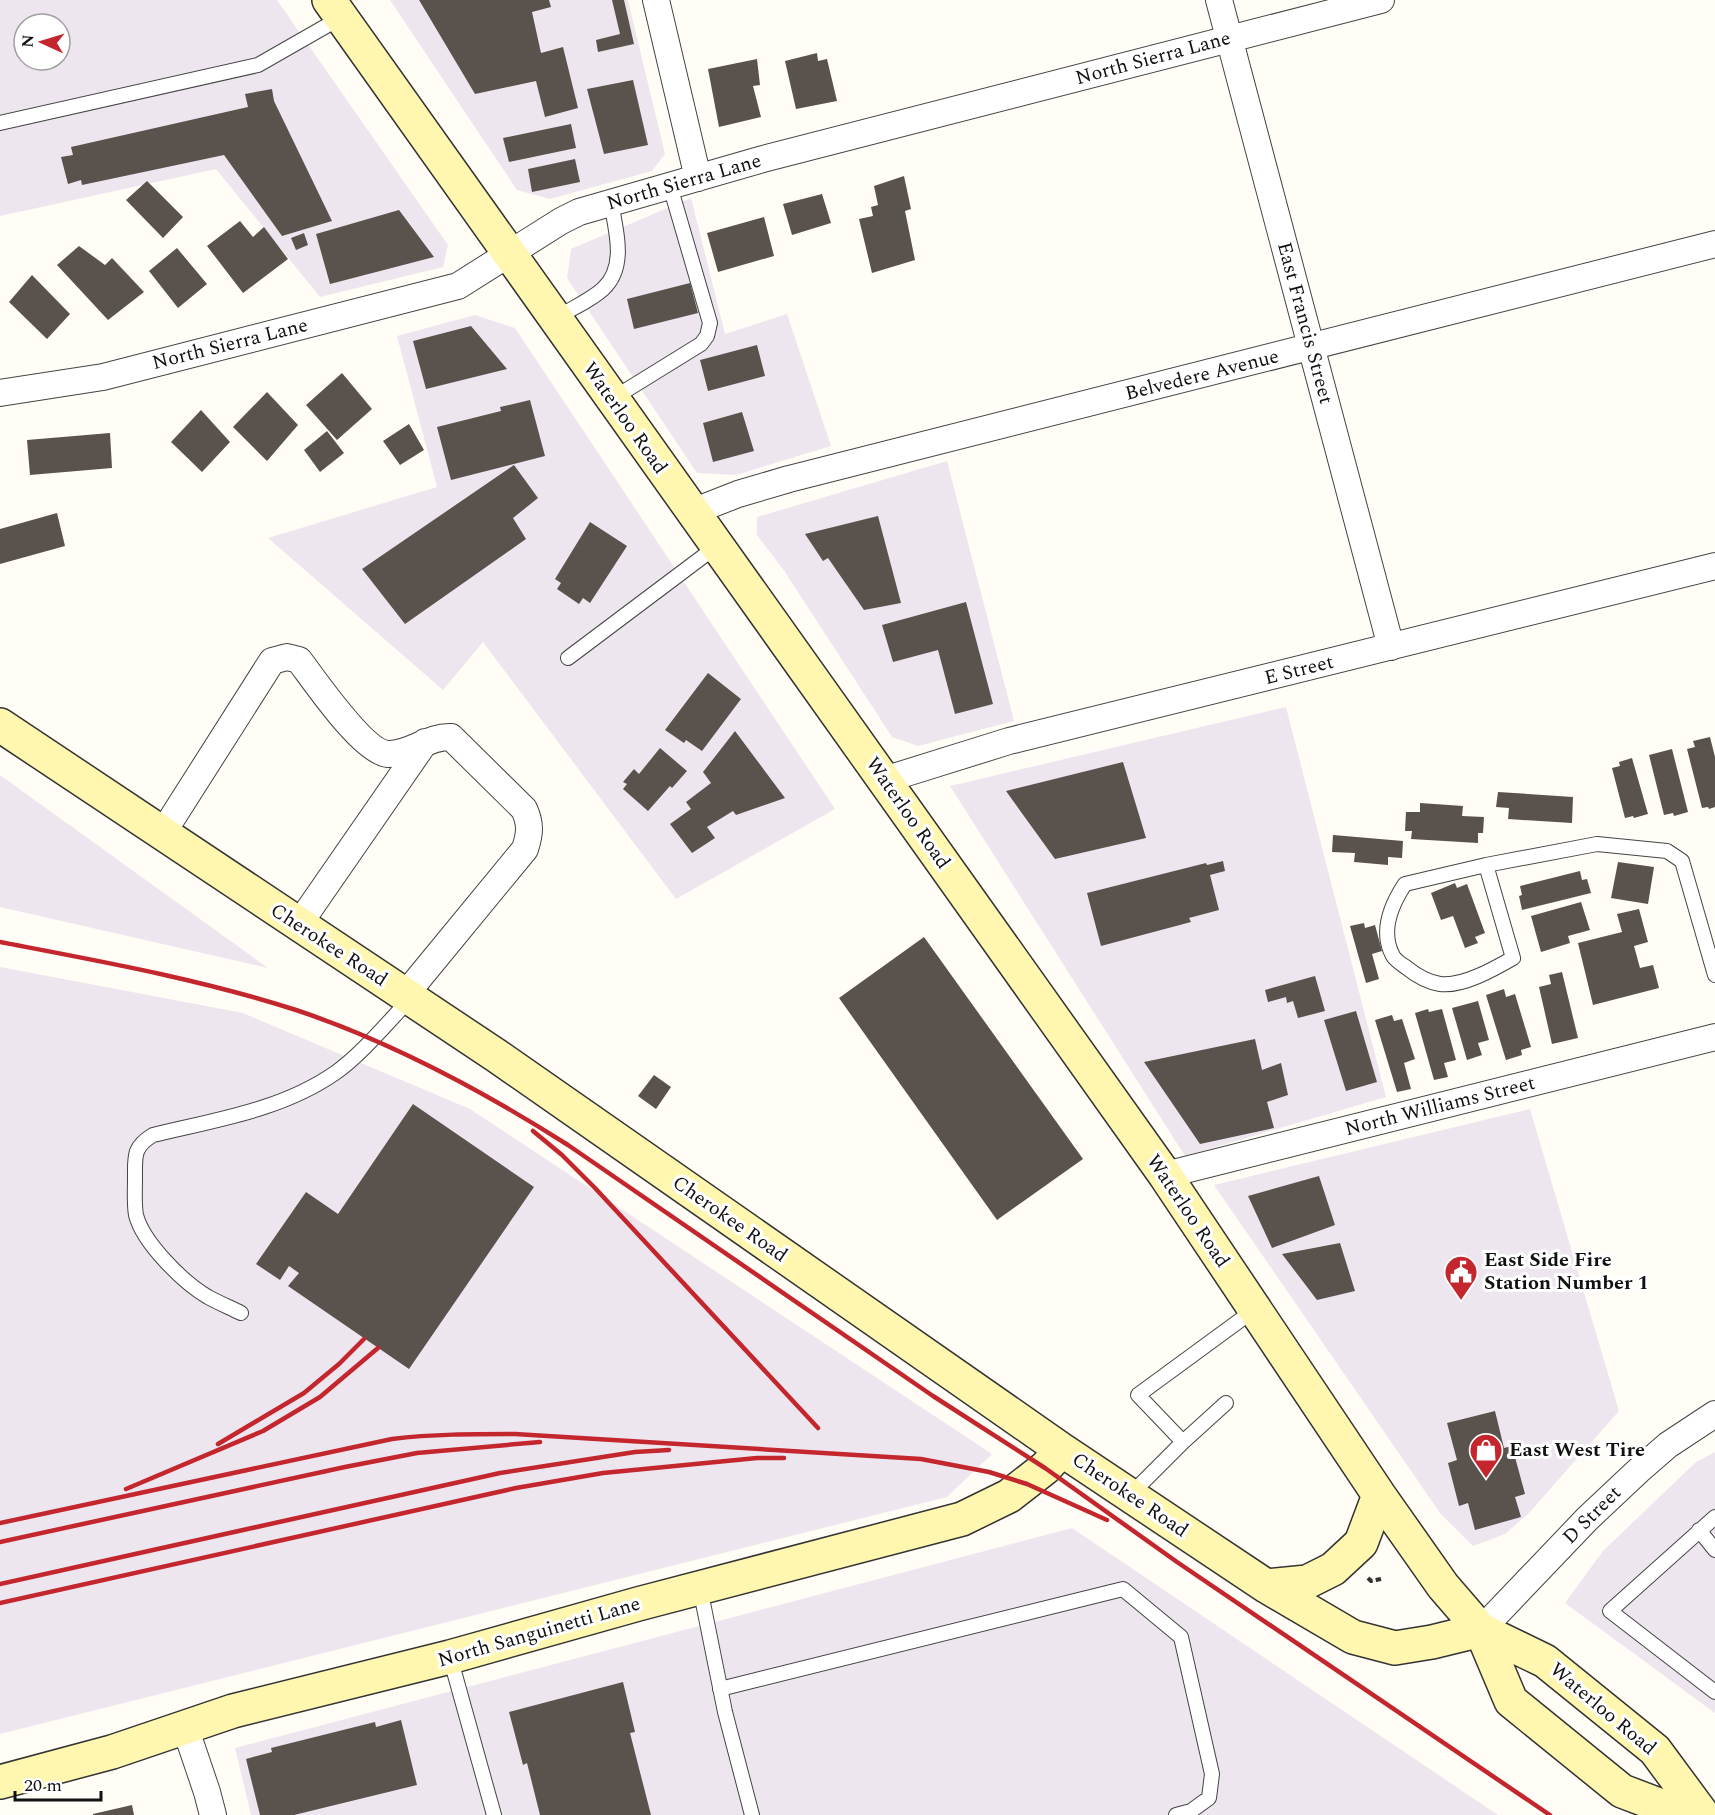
<svg xmlns="http://www.w3.org/2000/svg" width="1715" height="1815" font-family="Spectral,serif">
  <rect width="100%" height="100%" fill="#fffdf5"/>
  <!-- industrial -->
  <path fill="#eee6ef" fill-rule="evenodd" d="M 0,0 L 277,0 L 448,245 L 443,267 L 320,297 L 216,169 L 0,216 ZM 24,24 L 60,24 L 60,60 L 24,60 Z
    M 390,0 L 628,0 L 665,154 L 652,171 L 550,199 L 517,190 Z
    M 691,198 L 725,334 L 787,314 L 831,446 L 736,475 L 697,473 L 567,278 L 571,249 Z
    M 475,315 L 515,328 L 835,809 L 676,899 L 483,642 L 443,690 L 268,538 L 437,487 L 397,336 Z
    M 947,461 L 1014,721 L 918,746 L 892,737 L 785,572 L 757,535 L 757,517 Z
    M 1286,707 L 1386,1097 L 1185,1156 L 950,786 Z
    M 0,775 L 268,968 L 0,907 Z
    M 0,967 L 243,1013 L 470,1109 L 992,1454 L 947,1497 L 0,1734 Z
    M 1530,1109 L 1619,1411 L 1529,1513 L 1505,1534 L 1473,1546 L 1440,1513 L 1214,1185 Z
    M 1715,1452 L 1715,1713 L 1565,1603 L 1603,1551 L 1696,1462 Z
    M 1072,1528 L 1498,1815 L 251,1815 L 235,1748 Z"/>
  <!-- building -->
  <path fill="#5a524d" d="M 419,0 L 549,0 L 551,7 L 532,12 L 541,53 L 563,47 L 578,108 L 545,117 L 536,81 L 475,94 Z
    M 612,0 L 624,0 L 634,44 L 598,52 L 596,40 L 620,34 Z
    M 817,53 L 818,61 L 827,59 L 837,101 L 796,109 L 785,61 Z
    M 757,59 L 760,85 L 753,86 L 761,117 L 719,127 L 708,69 Z
    M 633,80 L 648,145 L 604,154 L 587,89 Z
    M 272,89 L 274,101 L 332,221 L 282,236 L 224,155 L 82,185 L 81,180 L 68,184 L 61,157 L 73,155 L 71,147 L 248,107 L 245,94 Z
    M 571,124 L 576,148 L 509,162 L 503,138 Z
    M 575,159 L 580,182 L 532,192 L 528,169 Z
    M 904,176 L 911,209 L 905,211 L 915,260 L 872,273 L 859,219 L 873,216 L 871,207 L 878,205 L 874,186 Z
    M 147,181 L 183,217 L 163,238 L 126,200 Z
    M 822,194 L 831,223 L 792,235 L 783,204 Z
    M 399,210 L 434,257 L 330,284 L 316,234 Z
    M 764,217 L 774,256 L 718,272 L 707,233 Z
    M 240,221 L 253,237 L 264,227 L 288,259 L 243,293 L 207,246 Z
    M 304,233 L 308,245 L 296,250 L 291,238 Z
    M 79,246 L 105,265 L 112,258 L 144,292 L 108,320 L 57,265 Z
    M 177,248 L 207,284 L 178,308 L 149,271 Z
    M 32,275 L 70,314 L 47,339 L 9,302 Z
    M 690,283 L 698,313 L 634,329 L 627,299 Z
    M 471,326 L 507,369 L 426,389 L 413,341 Z
    M 757,345 L 765,376 L 708,391 L 700,360 Z
    M 342,373 L 372,409 L 337,440 L 306,405 Z
    M 267,392 L 298,425 L 267,461 L 233,427 Z
    M 530,400 L 545,456 L 451,480 L 437,427 L 501,411 L 500,407 Z
    M 201,410 L 230,442 L 202,472 L 171,442 Z
    M 742,412 L 754,451 L 713,462 L 703,423 Z
    M 409,424 L 424,450 L 400,465 L 383,441 Z
    M 327,431 L 344,453 L 320,472 L 304,450 Z
    M 110,433 L 112,468 L 30,475 L 27,440 Z
    M 514,465 L 538,498 L 513,518 L 526,539 L 405,624 L 362,569 Z
    M 57,513 L 65,546 L 0,564 L 0,529 Z
    M 878,516 L 901,603 L 864,610 L 828,558 L 823,561 L 805,534 Z
    M 590,522 L 627,546 L 590,603 L 583,598 L 579,604 L 557,589 L 561,583 L 555,579 Z
    M 966,602 L 993,704 L 955,714 L 938,650 L 893,662 L 882,625 Z
    M 708,673 L 741,699 L 702,751 L 686,740 L 684,743 L 665,730 Z
    M 735,731 L 785,798 L 736,815 L 733,811 L 707,827 L 715,838 L 692,853 L 670,824 L 691,809 L 686,802 L 711,783 L 703,772 Z
    M 1710,737 L 1715,757 L 1715,807 L 1709,809 L 1708,807 L 1702,808 L 1687,749 L 1695,747 L 1693,741 Z
    M 660,748 L 687,771 L 672,788 L 670,786 L 648,811 L 623,789 L 627,784 L 623,782 L 634,769 L 639,774 Z
    M 1672,749 L 1688,812 L 1674,816 L 1673,813 L 1664,815 L 1649,755 Z
    M 1632,758 L 1648,814 L 1634,818 L 1633,816 L 1625,818 L 1612,768 L 1620,766 L 1619,762 Z
    M 1123,762 L 1146,838 L 1055,859 L 1006,791 Z
    M 1498,792 L 1573,797 L 1572,823 L 1508,819 L 1509,808 L 1496,807 Z
    M 1420,803 L 1463,806 L 1462,816 L 1484,817 L 1483,833 L 1478,833 L 1478,843 L 1411,839 L 1412,831 L 1405,831 L 1406,812 L 1420,812 Z
    M 1333,835 L 1403,841 L 1402,858 L 1388,857 L 1388,865 L 1354,862 L 1355,853 L 1332,852 Z
    M 1223,861 L 1225,871 L 1210,875 L 1219,910 L 1189,918 L 1191,922 L 1101,946 L 1087,893 L 1206,863 L 1207,865 Z
    M 1618,862 L 1654,867 L 1648,904 L 1611,898 Z
    M 1580,871 L 1582,880 L 1587,879 L 1591,893 L 1522,910 L 1519,896 L 1522,895 L 1520,886 Z
    M 1455,883 L 1457,888 L 1467,884 L 1485,933 L 1475,937 L 1478,943 L 1465,948 L 1453,916 L 1441,920 L 1431,893 Z
    M 1581,902 L 1590,930 L 1568,936 L 1570,943 L 1541,952 L 1531,916 Z
    M 1639,909 L 1648,942 L 1634,946 L 1640,968 L 1653,965 L 1659,988 L 1593,1005 L 1578,943 L 1622,932 L 1617,914 Z
    M 1364,923 L 1365,928 L 1375,925 L 1382,951 L 1372,954 L 1379,979 L 1366,983 L 1350,926 Z
    M 924,937 L 1083,1159 L 997,1220 L 839,998 Z
    M 1562,972 L 1578,1038 L 1552,1044 L 1539,987 L 1551,984 L 1549,975 Z
    M 1315,976 L 1325,1011 L 1298,1018 L 1293,1001 L 1287,1003 L 1286,997 L 1268,1002 L 1265,990 Z
    M 1504,989 L 1506,997 L 1515,994 L 1531,1047 L 1521,1050 L 1522,1055 L 1506,1060 L 1486,995 Z
    M 1478,1001 L 1489,1040 L 1478,1043 L 1482,1055 L 1467,1060 L 1452,1008 Z
    M 1428,1009 L 1429,1012 L 1442,1009 L 1456,1060 L 1444,1063 L 1448,1077 L 1434,1080 L 1415,1013 Z
    M 1356,1011 L 1377,1082 L 1346,1091 L 1324,1020 Z
    M 1392,1015 L 1394,1021 L 1402,1019 L 1415,1059 L 1404,1063 L 1411,1089 L 1397,1092 L 1375,1020 Z
    M 1255,1039 L 1262,1070 L 1281,1063 L 1288,1095 L 1267,1102 L 1274,1128 L 1200,1144 L 1144,1062 Z
    M 654,1075 L 671,1087 L 656,1109 L 638,1096 Z
    M 413,1104 L 534,1187 L 409,1369 L 288,1286 L 299,1273 L 289,1266 L 280,1280 L 256,1264 L 306,1192 L 338,1214 Z
    M 1319,1176 L 1335,1225 L 1272,1248 L 1248,1196 Z
    M 1340,1243 L 1355,1291 L 1317,1300 L 1282,1254 Z
    M 1495,1411 L 1504,1448 L 1512,1446 L 1525,1494 L 1515,1497 L 1521,1517 L 1475,1530 L 1468,1503 L 1459,1506 L 1448,1463 L 1457,1460 L 1447,1423 Z
    M 623,1682 L 635,1732 L 630,1733 L 651,1815 L 540,1815 L 527,1763 L 523,1765 L 509,1712 Z
    M 401,1720 L 417,1785 L 294,1815 L 260,1815 L 246,1759 L 272,1752 L 271,1748 L 375,1722 L 376,1727 Z
    M 132,1805 L 134,1815 L 93,1815 L 93,1814 Z"/>
  <g fill="none" stroke-linecap="round" stroke-linejoin="round">
    <defs>
      <path id="lane" d="M 0,123 L 258,65 L 342,17
        M 555,319 C 570,309 590,301 603,289 C 627,267 616,230 611,203
        M 612,399 L 701,344 L 707,336 L 710,323 L 670,186
        M 568,658 L 717,546
        M 1486,865 L 1513,958 C 1494,969 1462,987 1440,984 C 1427,982 1417,976 1407,968 C 1403,965 1396,961 1393,956 C 1380,932 1391,905 1405,884 L 1486,865 L 1597,844 L 1667,851 L 1682,861 L 1715,975
        M 241,1313 C 231,1308 219,1303 208,1297 C 184,1283 143,1243 136,1215 C 134,1204 135,1190 135,1178 C 135,1156 133,1147 153,1135 C 215,1120 282,1110 335,1073 C 360,1056 389,1021 411,998
        M 1183,1442 L 1226,1403
        M 1130,1495 L 1183,1442 L 1138,1395 L 1254,1310
        M 1715,1517 L 1610,1611 L 1715,1692
        M 1699,1530 L 1715,1550
        M 700,1588 L 725,1712 L 752,1815
        M 450,1657 L 494,1815
        M 720,1689 L 1123,1589 L 1181,1637 L 1212,1774 L 1209,1798 L 1191,1811 L 1176,1815"/>
      <path id="street" d="M 656,0 L 698,178
        M 1219,0 L 1391,647
        M 0,393 L 103,377 L 458,286 L 561,221 L 579,212 L 763,159 L 1381,0
        M 692,512 L 738,494 L 789,479 L 1715,244
        M 884,780 L 1009,741 L 1715,566
        M 162,834 L 272,661 L 287,657 L 299,660 C 315,681 363,752 388,754 C 410,755 428,736 451,737 L 524,809 C 531,824 530,833 525,849 L 405,995
        M 299,924 L 425,742
        M 1165,1175 L 1715,1037
        M 1481,1630 L 1587,1519 L 1638,1471 L 1668,1445 L 1715,1414
        M 185,1727 L 207,1792 L 213,1815"/>
      <path id="secondary" d="M 329,0 L 1165,1175 L 1379,1495 L 1443,1586 L 1481,1630 L 1511,1701 L 1622,1791 L 1685,1815
        M 0,725 L 497,1056 L 1062,1450 L 1266,1586 L 1353,1637 L 1395,1648 L 1432,1642 L 1481,1630
        M 1266,1586 L 1307,1582 L 1333,1569 L 1361,1543 L 1379,1495
        M 1481,1630 L 1545,1661 L 1655,1750 L 1703,1815
        M 0,1782 L 112,1752 L 233,1711 L 450,1657 L 638,1604 L 962,1519 L 1009,1496 L 1045,1468 L 1062,1450"/>
    </defs>
    <!-- lane casing -->
    <use href="#lane" stroke="#444" stroke-width="16"/>
    <!-- street casing -->
    <use href="#street" stroke="#444" stroke-width="28"/>
    <!-- secondary casing -->
    <use href="#secondary" stroke="#333" stroke-width="36"/>
    <!-- path -->
    <path stroke="#333" stroke-width="4" stroke-dasharray="6 3" stroke-linecap="butt" d="M 1368,1578 L 1371,1581 L 1381,1579"/>
    <!-- lane -->
    <use href="#lane" stroke="#fff" stroke-width="14"/>
    <!-- street -->
    <use href="#street" stroke="#fff" stroke-width="26"/>
    <!-- secondary -->
    <use href="#secondary" stroke="#fff6b0" stroke-width="33"/>
    <!-- rail -->
    <path stroke="#c4262e" stroke-width="4.5" d="M 0,942 C 99,961 200,979 296,1010 C 392,1042 483,1091 568,1145 L 933,1396 L 1045,1468 L 1177,1562 L 1550,1815
      M 533,1131 L 562,1155 L 595,1188 L 818,1428
      M 218,1444 L 304,1393 L 339,1364 L 364,1339
      M 126,1489 L 263,1431 L 320,1397 L 378,1348
      M 0,1523 L 392,1439 C 433,1434 473,1434 515,1434 L 921,1459 L 989,1472 L 1027,1484 L 1107,1520
      M 0,1542 L 345,1467 L 417,1453 L 540,1442
      M 0,1584 L 500,1473 L 635,1452 L 669,1450
      M 0,1603 L 516,1488 L 603,1473 L 757,1458 L 784,1458"/>
  </g>
  <!-- icons -->
  <defs>
    <symbol id="civic-pin" viewBox="-11 -11 22 30"><path d="M0 17L-7.5 6A9.5 9.5 0 1 1 7.5 6Z" fill="#c4262e" stroke="#fff"/><path d="M-.6-6.5H3V-4.5H.6V-3L4-1V1h2V6H-6V1h2V-1L-.6-3ZM-1.2 2.5V6h2.4V2.5Z" fill="#fff"/></symbol>
    <symbol id="shop-pin" viewBox="-11 -11 22 30"><path d="M0 17L-7.5 6A9.5 9.5 0 1 1 7.5 6Z" fill="#c4262e" stroke="#fff"/><path d="M-5-2.5h2.3a2.7 3.5 0 0 1 5.4 0H5L5.5 6h-11ZM-1.5-2.5h3a1.5 2.3 0 0 0-3 0Z" fill="#fff"/></symbol>
  </defs>
  <g fill-rule="evenodd">
    <use href="#civic-pin" x="1442" y="1253" width="38" height="52"/>
    <use href="#shop-pin" x="1467" y="1431" width="38" height="52"/>
  </g>
  <g text-anchor="middle" dominant-baseline="central" stroke-width="6" stroke-linejoin="round" paint-order="stroke">
    <!-- street labels -->
    <g font-size="20" fill="#111" stroke="#fff">
      <text transform="translate(1153 58) rotate(-15)">North Sierra Lane</text>
      <text transform="translate(684 182) rotate(-16)">North Sierra Lane</text>
      <text transform="translate(1305 323) rotate(75)">East Francis Street</text>
      <text transform="translate(230 344) rotate(-14)">North Sierra Lane</text>
      <text transform="translate(1202 375) rotate(-14)">Belvedere Avenue</text>
      <text transform="translate(625 418) rotate(55)">Waterloo Road</text>
      <text transform="translate(1299 670) rotate(-14)">E Street</text>
      <text transform="translate(908 813) rotate(55)">Waterloo Road</text>
      <text transform="translate(329 945) rotate(33)">Cherokee Road</text>
      <text transform="translate(1440 1106) rotate(-14)">North Williams Street</text>
      <text transform="translate(1188 1211) rotate(56)">Waterloo Road</text>
      <text transform="translate(730 1219) rotate(35)">Cherokee Road</text>
      <text transform="translate(1130 1495) rotate(34)">Cherokee Road</text>
      <text transform="translate(1592 1515) rotate(-45)">D Street</text>
      <text transform="translate(539 1632) rotate(-16)">North Sanguinetti Lane</text>
      <text transform="translate(1603 1709) rotate(40)">Waterloo Road</text>
    </g>
    <!-- poi labels -->
    <g font-size="20" font-weight="bold" fill="#111" stroke="#fff" text-anchor="start">
      <text x="1484" y="1260">East Side Fire<tspan x="1484" dy="23">Station Number 1</tspan></text>
      <text x="1509" y="1450">East West Tire</text>
    </g>
  </g>
  <!-- north arrow -->
  <g transform="translate(42 42) rotate(274)"><circle r="28" fill="#ffffff" stroke="#a0a0a0" stroke-width="1.5"/>
  <path d="M0-4.5L10 22L0 15L-10 22Z" fill="#c4262e"/>
  <text y="-9" font-size="16" font-weight="bold" text-anchor="middle" fill="#111111">N</text>
  </g>
  <!-- scale -->
  <path d="M15 1791v9h86v-9" fill="none" stroke="#111111" stroke-width="3"/>
  <text x="24" y="1791" font-size="18" fill="#111111" stroke="#ffffff" stroke-width="4.5" paint-order="stroke">20 m</text>
</svg>
